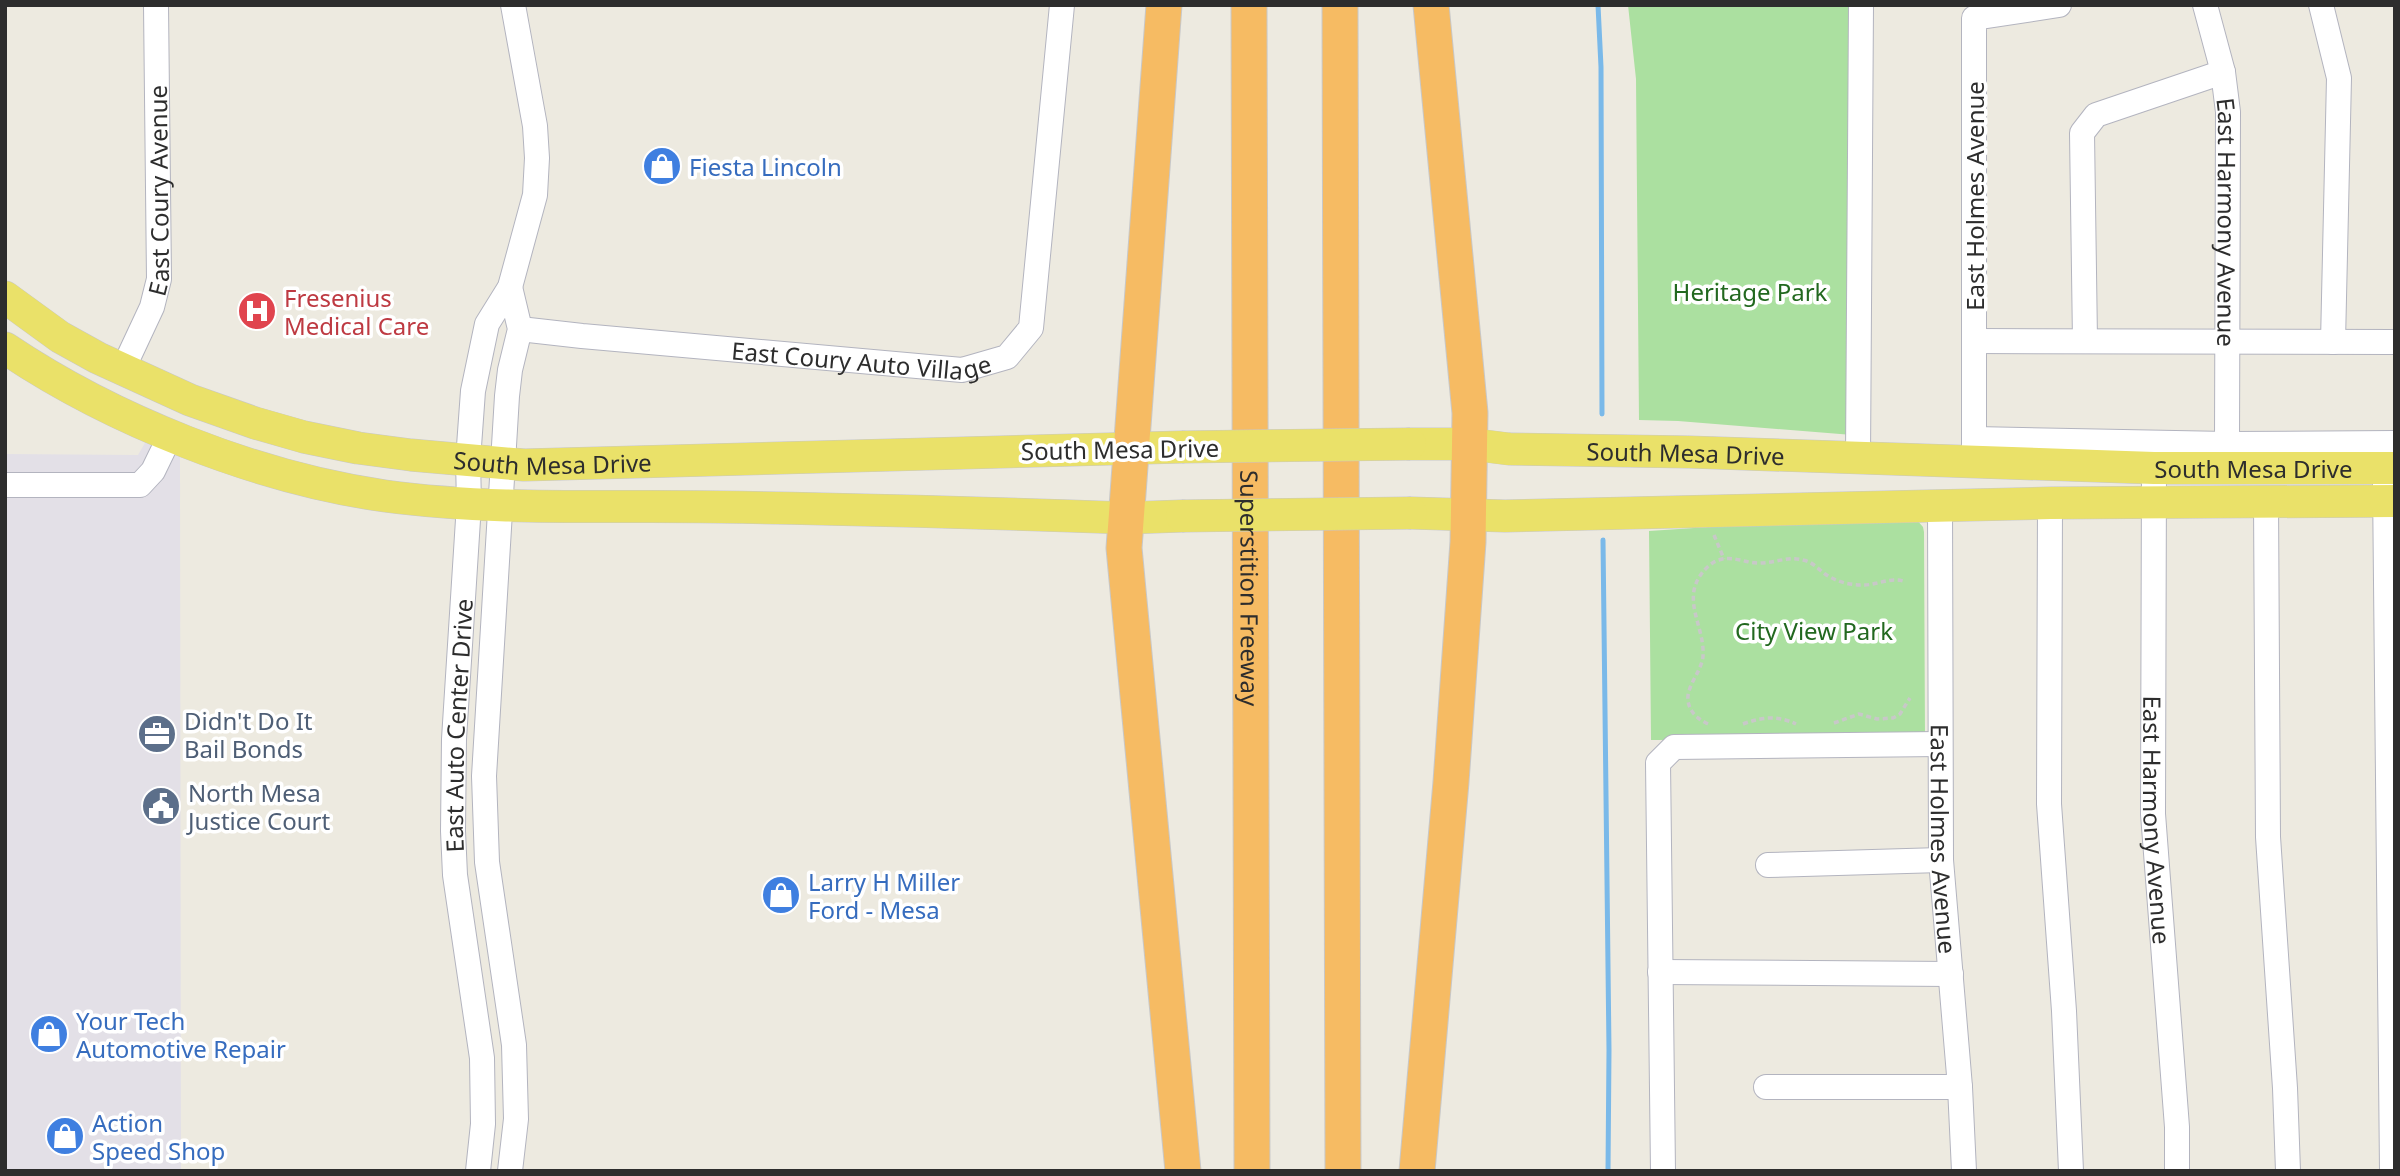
<svg xmlns="http://www.w3.org/2000/svg" width="2400" height="1176" font-family="'Noto Sans',sans-serif">
  <rect width="100%" height="100%" fill="#edeae0"/>
  <!-- industrial -->
  <path fill="#e3e0e7" d="M 145,443 L 180,455 L 181,1171 L 5,1171 L 5,454 L 138,455 Z"/>
  <!-- green -->
  <path fill="#abe0a0" d="M 1628,5 L 1856,5 L 1865,436 L 1678,421 L 1639,420 L 1636,79 Z
    M 1916,519 L 1923,527 L 1924,532 L 1925,739 L 1651,740 L 1649,531 L 1814,520 Z"/>
  <g fill="none" stroke-linecap="round" stroke-linejoin="round">
    <!-- stream -->
    <path stroke="#7ab9e9" stroke-width="5" d="M 1598,5 L 1601,67 L 1602,414
      M 1603,540 L 1609,1050 L 1608,1171"/>
    <defs>
      <g id="minor">
        <path id="s1" d="M 2205,5 L 2223,72 L 2228,112 L 2227,444"/>
        <path d="M 2321,5 L 2339,78 L 2333,342"/>
        <path d="M 510,287 L 520,329 L 510,370 L 507,396 L 484,776 L 487,862 L 514,1045 L 516,1119 L 510,1171"/>
        <path id="s2" d="M 520,329 L 582,336 L 962,370 L 1007,357 L 1031,328 L 1062,5"/>
        <path d="M 1974,341 L 2395,342"/>
        <path d="M 2085,341 L 2082,133 L 2096,115 L 2223,72"/>
        <path id="s3" d="M 123,369 L 152,307 L 159,279 L 156,5"/>
        <path d="M 1975,439 L 2227,444 L 2395,443"/>
        <path d="M 1858,458 L 1861,5"/>
        <path d="M 1974,460 L 1974,18 L 2059,5"/>
        <path id="s4" d="M 2154,468 L 2153,814 L 2177,1127 L 2177,1171"/>
        <path d="M 2385,483 L 2392,1171"/>
        <path d="M 5,485 L 140,485 L 153,471 L 170,436"/>
        <path d="M 2266,502 L 2268,837 L 2285,1088 L 2288,1171"/>
        <path d="M 2050,503 L 2049,804 L 2064,1011 L 2071,1171"/>
        <path id="s5" d="M 1940,505 L 1941,860 L 1960,1087 L 1964,1171"/>
        <path d="M 1768,865 L 1941,860"/>
        <path d="M 1660,972 L 1951,974"/>
        <path d="M 1766,1087 L 1960,1087"/>
        <path id="s6" d="M 478,1171 L 483,1124 L 482,1058 L 455,875 L 453,831 L 454,739 L 469,504 L 468,460 L 473,391 L 487,324 L 510,287 L 535,195 L 537,158 L 535,126 L 513,5"/>
        <path d="M 1663,1171 L 1658,763 L 1674,747 L 1940,744"/>
      </g>
      <g id="major">
        <path id="s7" d="M 5,297 L 60,337 L 98,358 L 190,400 L 255,423 L 304,437 L 358,448 L 411,455 L 524,465 L 1182,447"/>
        <path d="M 5,348 C 112,420 257,478 385,496 C 496,511 609,505 721,507 C 856,509 991,513 1126,518 L 1182,516"/>
        <path id="s8" d="M 1410,444 L 1469,444 L 1509,449 L 1689,452 L 2154,468 L 2395,468"/>
        <path d="M 1411,513 L 1505,516 L 2050,503 L 2395,501"/>
      </g>
      <g id="highway">
        <path d="M 1164,5 L 1124,548 L 1183,1171"/>
        <path id="s9" d="M 1249,5 L 1252,1171"/>
        <path d="M 1340,5 L 1343,1171"/>
        <path d="M 1417,1171 L 1451,782 L 1468,542 L 1470,413 L 1431,5"/>
      </g>
    </defs>
    <!-- minor casing -->
    <use href="#minor" stroke="#b3b4bf" stroke-width="26"/>
    <!-- major casing -->
    <use href="#major" stroke="#c8c8c8" stroke-width="33"/>
    <!-- highway casing -->
    <use href="#highway" stroke="#c8c8c8" stroke-width="37"/>
    <!-- path -->
    <path stroke="#c8c8c8" stroke-width="3.5" stroke-dasharray="5 3.5" stroke-linecap="butt" d="M 1714,535 L 1724,559
      M 1834,723 L 1859,714 L 1877,719 L 1893,718 L 1900,714 L 1910,698
      M 1708,724 C 1698,719 1690,713 1688,701 C 1686,686 1702,671 1703,656 C 1705,627 1681,600 1702,573 C 1706,568 1712,562 1719,560 C 1733,555 1747,564 1761,563 C 1775,563 1788,556 1803,560 C 1813,562 1818,569 1825,574 C 1835,581 1849,585 1861,585 C 1875,586 1889,577 1903,581
      M 1743,724 C 1762,717 1777,715 1796,724"/>
    <!-- minor -->
    <use href="#minor" stroke="#fff" stroke-width="24"/>
    <!-- major -->
    <use href="#major" stroke="#eae169" stroke-width="32"/>
    <!-- highway -->
    <use href="#highway" stroke="#f6bb63" stroke-width="35"/>
    <defs>
      <path id="major-bridge" d="M 1182,447 L 1410,444
        M 1182,516 L 1411,513"/>
    </defs>
    <!-- major-bridge casing -->
    <use href="#major-bridge" stroke="#c8c8c8" stroke-width="33" stroke-linecap="butt"/>
    <!-- major-bridge -->
    <use href="#major-bridge" stroke="#eae169" stroke-width="32"/>
  </g>
  <!-- icons -->
  <defs>
    <symbol id="shop-disc" viewBox="-11 -11 22 22"><circle r="9.5" fill="#3f7fe0" stroke="#fff"/><path d="M-5-2.5h2.3a2.7 3.5 0 0 1 5.4 0H5L5.5 6h-11ZM-1.5-2.5h3a1.5 2.3 0 0 0-3 0Z" fill="#fff"/></symbol>
    <symbol id="hospital-disc" viewBox="-11 -11 22 22"><circle r="9.5" fill="#e0444e" stroke="#fff"/><path d="M-5-5h3v3.5h4V-5h3V5h-3V1.5h-4V5h-3Z" fill="#fff"/></symbol>
    <symbol id="office-disc" viewBox="-11 -11 22 22"><circle r="9.5" fill="#5c6f8a" stroke="#fff"/><path d="M-6-3h4V-5.5h4V-3h4V5H-6ZM-1-4.5V-3h2v-1.5ZM-6 0V1H6V0Z" fill="#fff"/></symbol>
    <symbol id="civic-disc" viewBox="-11 -11 22 22"><circle r="9.5" fill="#5c6f8a" stroke="#fff"/><path d="M-.6-6.5H3V-4.5H.6V-3L4-1V1h2V6H-6V1h2V-1L-.6-3ZM-1.2 2.5V6h2.4V2.5Z" fill="#fff"/></symbol>
  </defs>
  <g fill-rule="evenodd">
    <use href="#shop-disc" x="640" y="144" width="44" height="44"/>
    <use href="#hospital-disc" x="235" y="289" width="44" height="44"/>
    <use href="#office-disc" x="135" y="712" width="44" height="44"/>
    <use href="#civic-disc" x="139" y="784" width="44" height="44"/>
    <use href="#shop-disc" x="759" y="873" width="44" height="44"/>
    <use href="#shop-disc" x="27" y="1012" width="44" height="44"/>
    <use href="#shop-disc" x="43" y="1114" width="44" height="44"/>
  </g>
  <g text-anchor="middle" dominant-baseline="central" stroke-width="7" stroke-linejoin="round" paint-order="stroke">
    <!-- shop labels -->
    <g font-size="24" fill="#366cbe" stroke="#fff" text-anchor="start">
      <text x="689" y="166">Fiesta Lincoln</text>
      <text x="808" y="881">Larry H Miller<tspan x="808" dy="28">Ford - Mesa</tspan></text>
      <text x="76" y="1020">Your Tech<tspan x="76" dy="28">Automotive Repair</tspan></text>
      <text x="92" y="1122">Action<tspan x="92" dy="28">Speed Shop</tspan></text>
    </g>
    <!-- street labels -->
    <g font-size="24" fill="#2d2d2d" stroke="#fff">
      <text stroke="none"><textPath href="#s3" startOffset="186">East Coury Avenue</textPath></text>
      <text transform="translate(1974 196) rotate(-90)">East Holmes Avenue</text>
      <text stroke="none"><textPath href="#s1" startOffset="220">East Harmony Avenue</textPath></text>
      <text stroke="none"><textPath href="#s2" startOffset="343">East Coury Auto Village</textPath></text>
      <text transform="translate(1120 449) rotate(-1)">South Mesa Drive</text>
      <text stroke="none"><textPath href="#s8" startOffset="276">South Mesa Drive</textPath></text>
      <text stroke="none"><textPath href="#s7" startOffset="583">South Mesa Drive</textPath></text>
      <text stroke="none"><textPath href="#s8" startOffset="844">South Mesa Drive</textPath></text>
      <text stroke="none"><textPath href="#s9" startOffset="583">Superstition Freeway</textPath></text>
      <text stroke="none"><textPath href="#s6" startOffset="448">East Auto Center Drive</textPath></text>
      <text stroke="none"><textPath href="#s4" startOffset="352">East Harmony Avenue</textPath></text>
      <text stroke="none"><textPath href="#s5" startOffset="334">East Holmes Avenue</textPath></text>
    </g>
    <!-- park labels -->
    <g font-size="24" fill="#22681f" stroke="#fff">
      <text x="1750" y="291">Heritage Park</text>
      <text x="1814" y="630">City View Park</text>
    </g>
    <!-- health labels -->
    <g font-size="24" fill="#be3a42" stroke="#fff" text-anchor="start">
      <text x="284" y="297">Fresenius<tspan x="284" dy="28">Medical Care</tspan></text>
    </g>
    <!-- service labels -->
    <g font-size="24" fill="#4e5e75" stroke="#fff" text-anchor="start">
      <text x="184" y="720">Didn't Do It<tspan x="184" dy="28">Bail Bonds</tspan></text>
      <text x="188" y="792">North Mesa<tspan x="188" dy="28">Justice Court</tspan></text>
    </g>
  </g>
  <!-- border -->
  <rect width="2400" height="1176" fill="none" stroke="#2d2d2d" stroke-width="14"/>
</svg>
